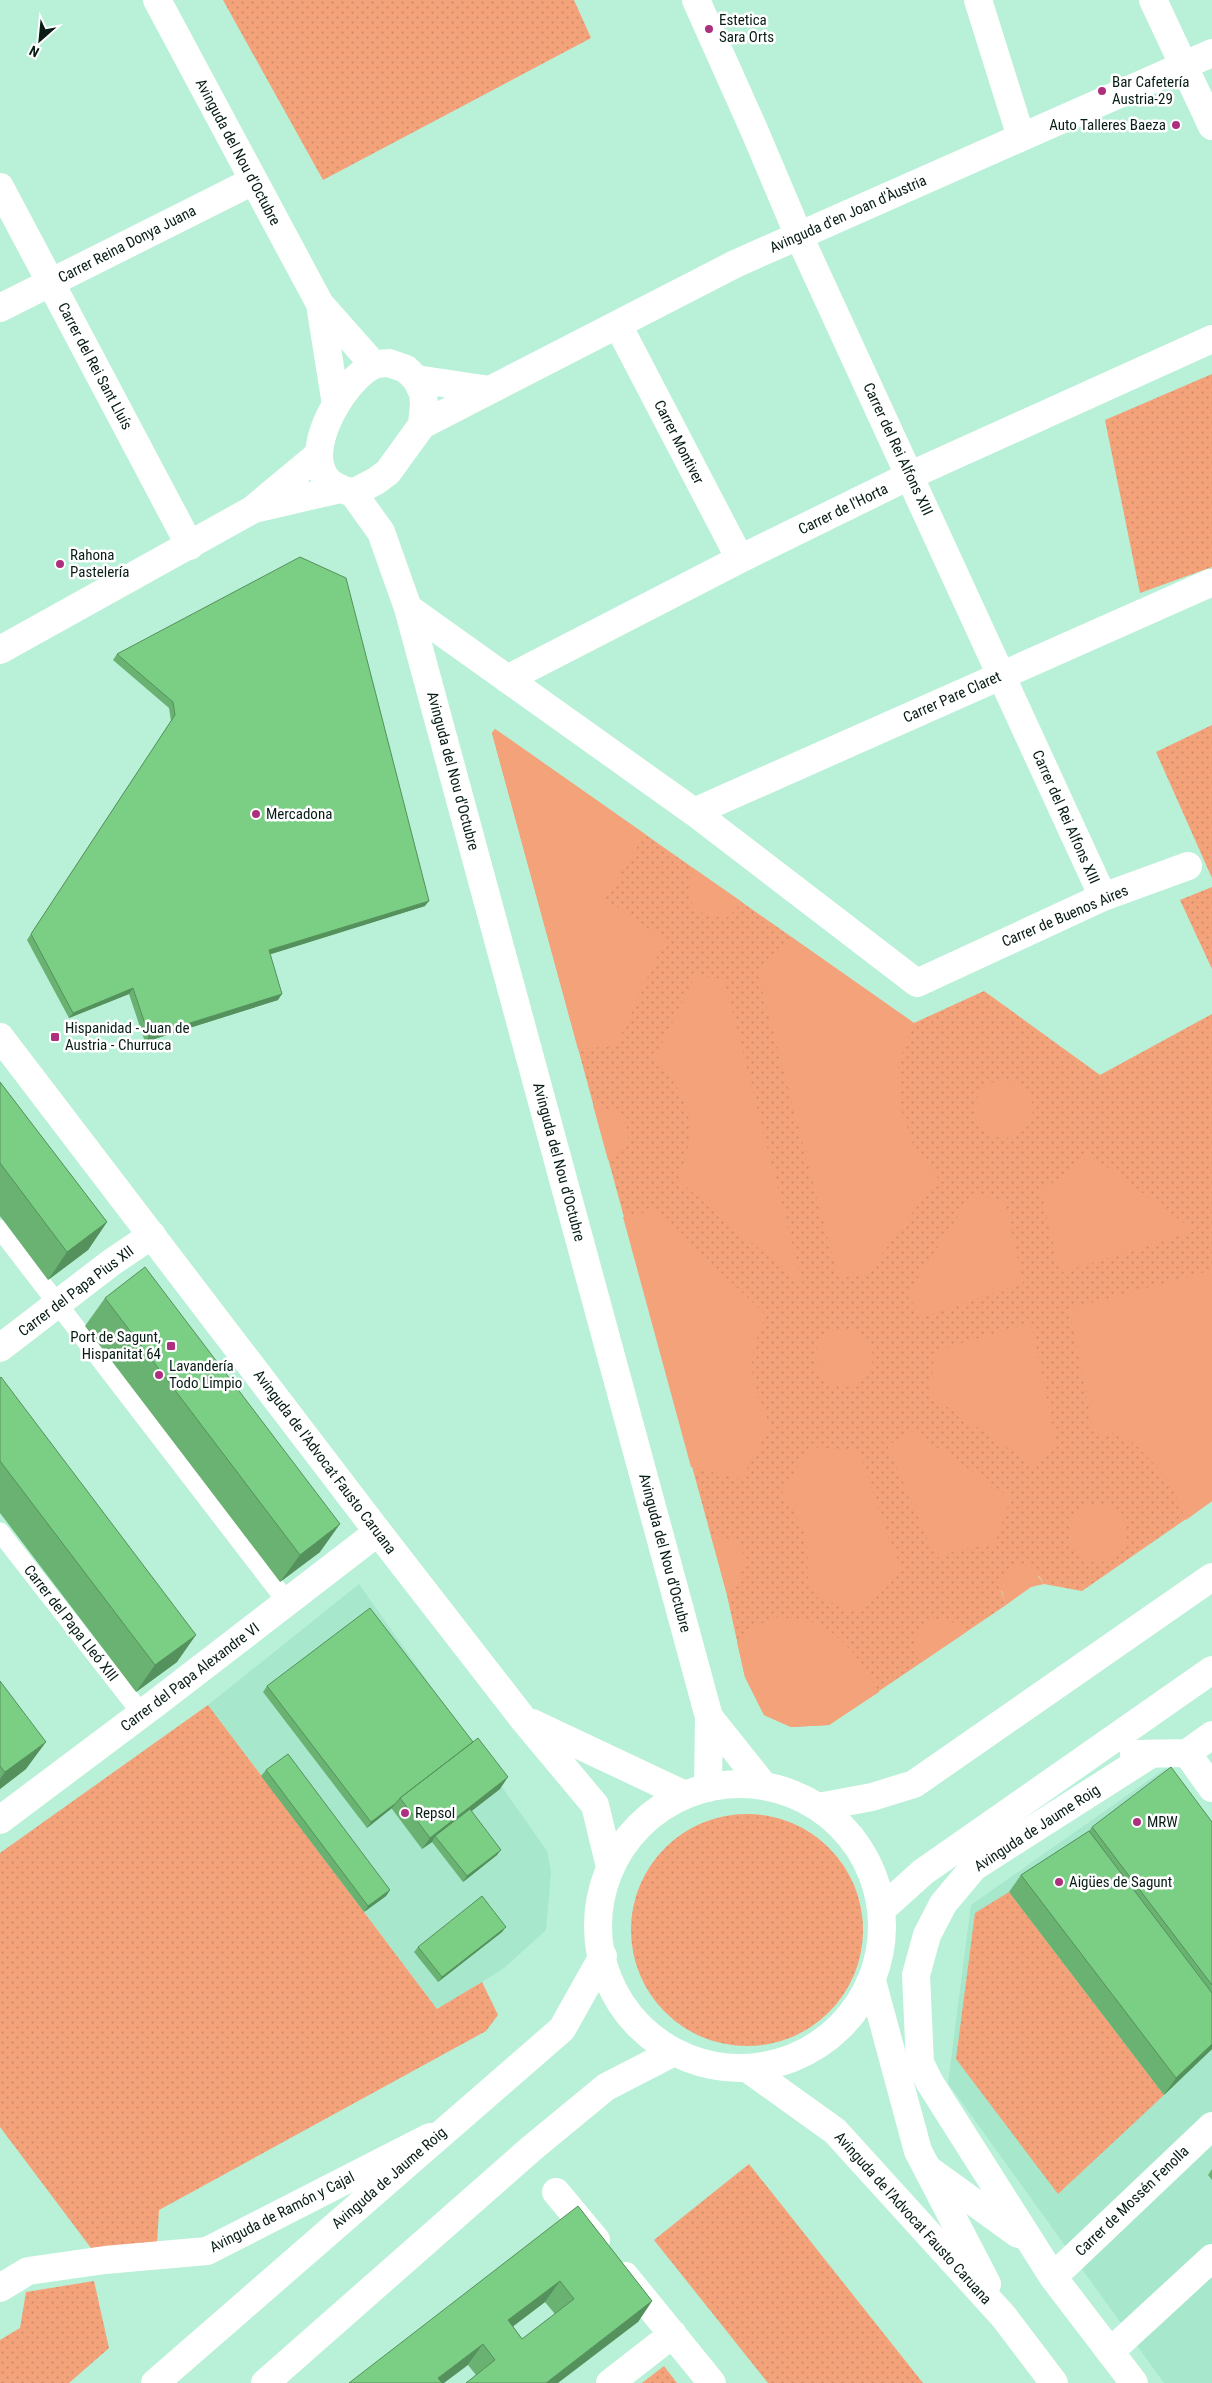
<svg xmlns="http://www.w3.org/2000/svg" width="1212" height="2383" font-family="'Roboto Condensed',sans-serif">
  <defs>
    <pattern id="grass-dots" width="8" height="8" patternUnits="userSpaceOnUse" patternTransform="scale(1.25)"><rect width="8" height="8" fill="#f4a27a"/><path d="M2 2h.1M6 6h.1" fill="none" stroke="#d08b69" stroke-width="1.8" stroke-linecap="round"/></pattern>
  </defs>
  <rect width="100%" height="100%" fill="#b9f0d8"/>
  <!-- built -->
  <path fill="#a7e7cc" d="M 359,1584 L 547,1851 L 551,1872 L 546,1930 L 504,1968 L 438,2010 L 208,1705 Z
    M 1166,1768 L 1212,1830 L 1212,2383 L 1164,2383 L 948,2083 L 971,1905 Z"/>
  <!-- grass -->
  <path fill="url(#grass-dots)" d="M 223,0 L 574,0 L 591,38 L 323,180 Z
    M 1212,374 L 1212,567 L 1140,593 L 1105,420 Z
    M 1212,725 L 1212,878 L 1156,752 Z
    M 495,729 L 914,1023 L 984,991 L 1100,1075 L 1212,1014 L 1212,1501 L 1082,1591 L 1044,1584 L 1039,1576 L 1001,1591 L 1006,1605 L 829,1725 L 791,1727 L 764,1715 L 745,1677 L 726,1591 L 492,733 Z
    M 1212,887 L 1212,969 L 1180,900 Z
    M 208,1705 L 437,2009 L 482,1982 L 498,2015 L 486,2031 L 159,2210 L 157,2244 L 91,2248 L 0,2127 L 0,1853 Z
    M631 1930a116 116 0 1 1 232 0a116 116 0 1 1-232 0Z
    M 1009,1892 L 1164,2095 L 1058,2194 L 956,2059 L 975,1913 Z
    M 749,2164 L 923,2383 L 768,2383 L 654,2240 Z
    M 94,2281 L 109,2348 L 69,2383 L 0,2383 L 0,2340 L 20,2328 L 26,2292 Z
    M 664,2366 L 677,2383 L 642,2383 Z"/>
  <!-- garden -->
  <path fill="#f4a27a" d="M 495,729 L 645,834 L 605,899 L 665,940 L 616,1046 L 578,1049 L 492,733 Z
    M 693,868 L 742,902 L 729,917 C 694,919 682,901 693,868 Z
    M 791,937 L 914,1023 L 898,1065 L 899,1103 L 915,1150 L 938,1178 L 866,1276 L 838,1277 L 758,974 Z
    M 695,976 L 724,979 L 803,1286 L 678,1180 C 698,1129 694,1098 654,1060 Z
    M975 1109a29 29 0 1 1 58 0a29 29 0 1 1-58 0Z
    M 593,1105 C 615,1106 641,1129 621,1151 C 618,1155 612,1157 608,1160 Z
    M 1085,1151 L 1195,1231 L 1060,1273 L 1041,1191 L 1074,1168 Z
    M 973,1193 L 1005,1201 L 1023,1283 L 922,1317 L 907,1295 Z
    M 655,1210 L 766,1315 C 762,1326 756,1338 754,1349 C 748,1376 758,1402 771,1425 L 741,1479 L 691,1467 L 623,1217 Z
    M 1212,1270 L 1212,1501 L 1186,1520 L 1171,1483 L 1135,1444 L 1114,1433 L 1094,1434 L 1069,1309 Z
    M 1031,1323 L 1057,1448 L 1044,1455 L 1033,1465 L 928,1394 L 932,1379 L 934,1351 Z
    M815 1358a29 29 0 1 1 58 0a29 29 0 1 1-58 0Z
    M 913,1431 L 1011,1498 L 994,1546 C 973,1546 956,1550 936,1558 L 887,1445 L 904,1438 Z
    M 809,1447 L 859,1450 L 888,1537 L 902,1569 L 855,1612 L 817,1597 L 808,1585 L 807,1545 L 802,1526 L 782,1493 Z
    M1069 1533a29 29 0 1 1 58 0a29 29 0 1 1-58 0Z
    M 711,1535 C 720,1537 733,1538 740,1547 C 751,1561 739,1583 726,1591 Z
    M 1021,1563 L 1031,1567 L 1044,1584 L 1031,1587 L 1006,1605 C 998,1584 999,1572 1021,1563 Z
    M 778,1617 C 786,1618 796,1618 805,1620 C 840,1628 862,1663 879,1692 L 829,1725 L 791,1727 L 764,1715 L 745,1677 L 737,1642 L 753,1627 Z
    M 938,1619 L 955,1623 L 966,1632 L 920,1663 C 912,1646 914,1640 923,1624 Z"/>
  <g fill="none" stroke-linecap="round" stroke-linejoin="round">
    <!-- lane -->
    <path stroke="#fff" stroke-width="19" d="M 0,1229 L 287,1602
      M 0,1532 L 142,1714"/>
    <!-- street -->
    <path stroke="#fff" stroke-width="28" d="M 696,0 L 755,132 L 799,236 L 1103,897
      M 978,0 L 1021,137
      M 1153,0 L 1212,126
      M 0,187 L 190,546
      M 0,308 L 253,181
      M 618,325 L 740,559
      M 416,379 L 490,390
      M 422,425 L 735,264 L 1212,53
      M 258,508 L 340,489
      M 408,608 L 694,812 L 917,983 L 1103,897 L 1188,866
      M 0,650 L 252,510 L 318,455
      M 507,679 L 740,559 L 911,475 L 1212,339
      M 694,812 L 1210,583
      M 0,1348 L 112,1262 L 152,1235
      M 1187,1753 L 1212,1788
      M 1134,1754 L 1187,1753 L 1212,1735
      M 0,1820 L 156,1703 L 378,1532
      M 928,2169 L 1018,2234
      M 556,2192 L 596,2240
      M 625,2276 L 712,2383
      M 1053,2277 L 1212,2126
      M 0,2288 L 28,2271 L 105,2260 L 207,2251 L 430,2137
      M 1110,2352 L 1212,2258
      M 610,2383 L 673,2334
      M 1134,2383 L 1053,2277 L 930,2083 L 920,2063 L 916,1975 L 927,1935 L 943,1904 L 974,1867 L 1151,1754"/>
    <!-- secondary -->
    <path stroke="#fff" stroke-width="28" d="M 157,0 L 320,304 L 374,365
      M 320,304 L 336,405
      M 389,363 L 406,369 L 416,379 L 423,393 L 424,405 L 422,425 L 388,472 L 376,481 L 353,493 C 343,490 329,485 324,475 C 305,445 345,378 374,365 C 378,363 385,364 389,363 Z
      M 353,493 L 381,532 L 408,608 L 709,1717 L 708,1788
      M 0,1037 L 378,1532 L 524,1720 L 595,1805 L 610,1867
      M 709,1717 L 764,1786
      M 532,1723 L 685,1795
      M598 1926a142 142 0 1 1 284 0a142 142 0 1 1-284 0Z
      M 818,1807 L 872,1797 L 914,1784 L 1212,1577
      M 882,1909 L 923,1872 L 1212,1670
      M 872,1981 L 918,2151 L 987,2284
      M 747,2068 L 835,2131 L 1004,2317 L 1054,2383
      M 155,2383 L 562,2029 L 603,1956
      M 265,2383 L 532,2148 L 606,2087 L 672,2053"/>
  </g>
  <!-- wall -->
  <path fill="#69b272" fill-rule="evenodd" d="M 117,654 L 425,906 L 270,954 L 278,1000 L 145,1042 L 129,994 L 69,1018 L 27,940 L 171,721 L 169,708 L 113,660 Z
    M 0,1082 L 107,1222 L 88,1250 L 48,1280 L 0,1216 Z
    M 105,1298 L 320,1552 L 280,1582 L 85,1326 Z
    M 0,1378 L 177,1662 L 136,1692 L 0,1513 Z
    M 0,1681 L 26,1769 L 0,1789 Z
    M 267,1686 L 500,1789 L 471,1811 L 497,1855 L 463,1882 L 432,1842 L 422,1849 L 392,1809 L 392,1808 L 367,1828 L 263,1692 Z
    M 266,1770 L 390,1890 L 386,1896 L 364,1912 L 261,1776 Z
    M 1212,1822 L 1212,2049 L 1164,2095 L 1009,1892 L 1021,1875 L 1089,1831 L 1092,1827 Z
    M 502,1932 L 438,1982 L 414,1952 L 418,1947 Z
    M 1212,2169 L 1212,2180 L 1208,2175 Z
    M 578,2206 L 652,2301 L 638,2322 L 476,2375 L 468,2365 ZM 545,2302 L 555,2314 L 522,2339 L 513,2326 Z"/>
  <!-- shaded-wall -->
  <path fill="#55915c" d="M 429,901 L 425,906 L 265,956 L 269,950 Z
    M 133,988 L 129,994 L 69,1018 L 73,1013 Z
    M 282,994 L 278,1000 L 145,1042 L 149,1036 Z
    M 107,1222 L 88,1250 L 48,1280 L 67,1252 Z
    M 340,1524 L 320,1552 L 280,1582 L 300,1555 Z
    M 196,1635 L 177,1662 L 136,1692 L 155,1665 Z
    M 46,1742 L 26,1769 L 0,1789 L 0,1779 L 5,1772 Z
    M 508,1777 L 500,1789 L 437,1838 L 435,1836 L 432,1842 L 422,1849 L 430,1838 Z
    M 396,1803 L 392,1808 L 367,1828 L 371,1822 Z
    M 501,1850 L 497,1855 L 463,1882 L 467,1876 Z
    M 390,1890 L 386,1896 L 364,1912 L 368,1906 Z
    M 506,1927 L 502,1932 L 438,1982 L 442,1977 Z
    M 1212,2044 L 1212,2049 L 1164,2095 L 1176,2078 Z
    M 560,2281 L 545,2302 L 494,2341 L 508,2320 Z
    M 652,2301 L 638,2322 L 558,2383 L 546,2383 Z
    M 483,2344 L 468,2365 L 444,2383 L 435,2383 L 438,2378 Z"/>
  <!-- building -->
  <path fill="#7acf84" stroke="#55915c" fill-rule="evenodd" d="M 300,557 L 346,578 L 429,901 L 269,950 L 282,994 L 149,1036 L 133,988 L 73,1013 L 31,934 L 175,715 L 173,702 L 117,654 Z
    M 0,1082 L 107,1222 L 67,1252 L 0,1163 Z
    M 145,1267 L 340,1524 L 300,1555 L 105,1298 Z
    M 1,1377 L 196,1635 L 155,1665 L 0,1461 L 0,1378 Z
    M 370,1608 L 473,1742 L 400,1798 L 396,1803 L 371,1822 L 267,1686 Z
    M 0,1681 L 46,1742 L 5,1772 L 0,1766 Z
    M 478,1738 L 508,1777 L 430,1838 L 400,1798 Z
    M 288,1754 L 390,1890 L 368,1906 L 266,1770 Z
    M 1171,1767 L 1212,1822 L 1212,1985 L 1092,1827 Z
    M 470,1809 L 501,1850 L 467,1876 L 435,1836 Z
    M 1089,1831 L 1212,1993 L 1212,2044 L 1176,2078 L 1021,1875 Z
    M 482,1896 L 506,1927 L 442,1977 L 418,1947 Z
    M 578,2206 L 652,2301 L 546,2383 L 466,2383 L 495,2360 L 483,2344 L 438,2378 L 442,2383 L 349,2383 ZM 560,2281 L 574,2299 L 522,2339 L 508,2320 Z"/>
  <!-- markers -->
  <g fill="#ae2f7e" stroke="#fff" stroke-width="2">
    <circle cx="709" cy="29" r="5"/>
    <circle cx="1102" cy="91" r="5"/>
    <circle cx="1176" cy="125" r="5"/>
    <circle cx="60" cy="564" r="5"/>
    <circle cx="256" cy="814" r="5"/>
    <rect x="50" y="1032" width="10" height="10" rx="2.5"/>
    <rect x="166" y="1341" width="10" height="10" rx="2.5"/>
    <circle cx="159" cy="1375" r="5"/>
    <circle cx="405" cy="1813" r="5"/>
    <circle cx="1137" cy="1822" r="5"/>
    <circle cx="1059" cy="1882" r="5"/>
  </g>
  <g text-anchor="middle" dominant-baseline="central" stroke-width="5" stroke-linejoin="round" paint-order="stroke">
    <!-- poi labels -->
    <g font-size="15" fill="#081d16" stroke="#fff" text-anchor="start">
      <text x="719" y="20">Estetica<tspan x="719" dy="17">Sara Orts</tspan></text>
      <text x="1112" y="82">Bar Cafetería<tspan x="1112" dy="17">Austria-29</tspan></text>
      <text x="1166" y="125" text-anchor="end">Auto Talleres Baeza</text>
      <text x="70" y="555">Rahona<tspan x="70" dy="17">Pastelería</tspan></text>
      <text x="266" y="814">Mercadona</text>
      <text x="65" y="1028">Hispanidad - Juan de<tspan x="65" dy="17">Austria - Churruca</tspan></text>
      <text x="161" y="1337" text-anchor="end">Port de Sagunt,<tspan x="161" dy="17">Hispanitat 64</tspan></text>
      <text x="169" y="1366">Lavandería<tspan x="169" dy="17">Todo Limpio</tspan></text>
      <text x="415" y="1813">Repsol</text>
      <text x="1147" y="1822">MRW</text>
      <text x="1069" y="1882">Aigües de Sagunt</text>
    </g>
    <!-- street labels -->
    <g font-size="15" fill="#081d16" stroke="#fff">
      <text transform="translate(238 152) rotate(62)">Avinguda del Nou d'Octubre</text>
      <text transform="translate(848 214) rotate(-24)">Avinguda d'en Joan d'Àustria</text>
      <text transform="translate(127 244) rotate(-27)">Carrer Reina Donya Juana</text>
      <text transform="translate(95 366) rotate(62)">Carrer del Rei Sant Lluís</text>
      <text transform="translate(679 442) rotate(63)">Carrer Montiver</text>
      <text transform="translate(898 449) rotate(65)">Carrer del Rei Alfons XIII</text>
      <text transform="translate(843 509) rotate(-26)">Carrer de l'Horta</text>
      <text transform="translate(952 697) rotate(-24)">Carrer Pare Claret</text>
      <text transform="translate(453 771) rotate(75)">Avinguda del Nou d'Octubre</text>
      <text transform="translate(1066 817) rotate(66)">Carrer del Rei Alfons XIII</text>
      <text transform="translate(1065 916) rotate(-23)">Carrer de Buenos Aires</text>
      <text transform="translate(559 1162) rotate(75)">Avinguda del Nou d'Octubre</text>
      <text transform="translate(76 1291) rotate(-37)">Carrer del Papa Pius XII</text>
      <text transform="translate(325 1462) rotate(53)">Avinguda de l'Advocat Fausto Caruana</text>
      <text transform="translate(665 1553) rotate(75)">Avinguda del Nou d'Octubre</text>
      <text transform="translate(71 1623) rotate(52)">Carrer del Papa Lleó XIII</text>
      <text transform="translate(190 1677) rotate(-37)">Carrer del Papa Alexandre VI</text>
      <text transform="translate(1037 1828) rotate(-33)">Avinguda de Jaume Roig</text>
      <text transform="translate(389 2178) rotate(-41)">Avinguda de Jaume Roig</text>
      <text transform="translate(1132 2201) rotate(-44)">Carrer de Mossén Fenolla</text>
      <text transform="translate(282 2212) rotate(-27)">Avinguda de Ramón y Cajal</text>
      <text transform="translate(913 2218) rotate(48)">Avinguda de l'Advocat Fausto Caruana</text>
    </g>
  </g>
  <!-- north arrow -->
  <g transform="translate(40 40) rotate(207)" stroke="#ffffff" stroke-width="4" paint-order="stroke">
  <path d="M0-4L9 19L0 12L-9 19Z" fill="#081d16"/>
  <text y="-8" font-size="14" font-weight="bold" text-anchor="middle" fill="#081d16">N</text>
  </g>
</svg>
